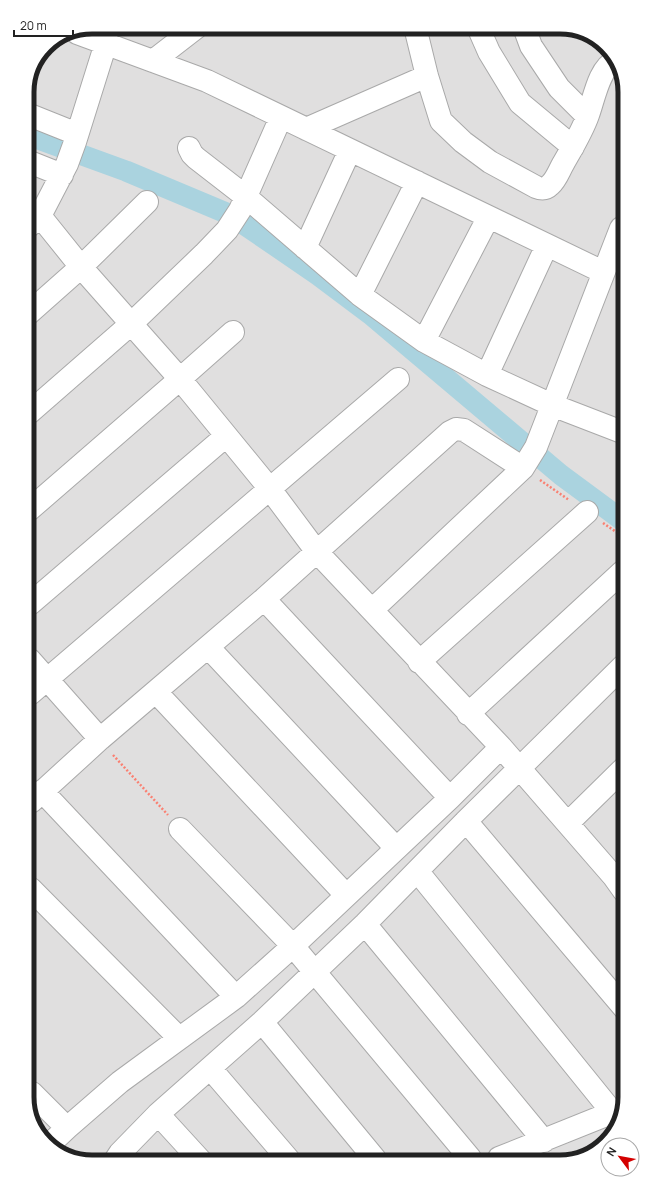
<svg xmlns="http://www.w3.org/2000/svg" width="652" height="1189" font-family="Manrope,sans-serif">
  <rect width="100%" height="100%" fill="#f2efe9"/>
  <!-- residential -->
  <path fill="#e0dfdf" d="M 92,27 L 564,27 L 596,38 L 620,67 L 625,1097 L 614,1133 L 585,1157 L 88,1162 L 56,1151 L 32,1122 L 27,88 L 46,46 Z"/>
  <g fill="none" stroke-linecap="round" stroke-linejoin="round">
    <!-- canal -->
    <path stroke="#aad3df" stroke-width="21" d="M 27,135 L 126,171 L 231,215
      M 242,223 L 318,275 L 370,314 L 561,475 L 622,520"/>
    <defs>
      <path id="minor" d="M 415,27 L 427,76 L 441,121 L 463,142 L 490,162 L 536,187 C 541,189 545,190 550,185 C 556,180 559,171 563,164 C 572,148 582,132 588,115 C 594,99 599,68 615,61
        M 478,27 L 489,52 L 520,103 L 573,147
        M 524,27 L 531,46 L 559,88 L 587,116
        M 77,33 L 207,81 L 603,272
        M 153,61 L 197,27
        M 27,114 L 77,134
        M 306,129 L 427,76
        M 189,148 L 192,154 L 196,158 L 245,196 L 360,295 L 424,341 L 487,375 L 552,405 L 622,432
        M 27,161 L 62,175
        M 40,216 L 81,267 L 180,379 L 270,489 L 317,552 L 501,747 L 614,877 L 624,891
        M 28,227 L 40,216 L 67,164 L 75,142 L 106,43 L 107,27
        M 305,248 L 350,150
        M 360,295 L 417,182
        M 28,314 L 81,267 L 147,202
        M 424,341 L 488,218
        M 487,375 L 547,245
        M 29,413 L 131,324 L 204,254 L 227,230 L 240,210 L 281,117
        M 29,510 L 180,379 L 233,332
        M 264,599 L 450,798
        M 30,604 L 226,436
        M 372,610 L 523,468 L 536,447 L 621,228
        M 208,647 L 396,848
        M 30,660 L 100,739
        M 419,662 L 587,512
        M 156,692 L 346,895
        M 30,694 L 398,379
        M 468,714 L 622,572
        M 42,791 L 236,997
        M 31,802 L 100,739 L 264,599 L 450,432 L 456,429 L 464,430 L 523,468
        M 466,821 L 625,1009
        M 568,823 L 623,769
        M 180,829 L 293,946 L 470,1158
        M 418,872 L 613,1113
        M 31,889 L 179,1038
        M 365,924 L 544,1141
        M 262,1022 L 375,1159
        M 210,1068 L 289,1160
        M 32,1093 L 67,1128
        M 158,1114 L 201,1161
        M 50,1144 L 67,1128 L 120,1082 L 236,997 L 293,946 L 450,798 L 501,747
        M 499,1158 L 621,1109
        M 114,1162 L 120,1153 L 158,1114 L 262,1022 L 365,924 L 466,821 L 623,666"/>
    </defs>
    <!-- minor casing -->
    <use href="#minor" stroke="#a9a9a9" stroke-width="24"/>
    <!-- path -->
    <path stroke="#fa8072" stroke-width="2.5" stroke-dasharray="2 2" stroke-linecap="butt" d="M 540,480 L 569,500
      M 603,523 L 622,536
      M 113,755 L 168,815"/>
    <!-- minor -->
    <use href="#minor" stroke="#fff" stroke-width="22"/>
  </g>
  <!-- crop -->
  <path d="M0 0H652V1189H0ZM92 34H560A58 58 0 0 1 618 92V1097A58 58 0 0 1 560 1155H92A58 58 0 0 1 34 1097V92A58 58 0 0 1 92 34Z" fill="#fff" fill-rule="evenodd"/>
  <path fill="none" stroke="#222" stroke-width="5" d="M92 34H560A58 58 0 0 1 618 92V1097A58 58 0 0 1 560 1155H92A58 58 0 0 1 34 1097V92A58 58 0 0 1 92 34Z"/>
  <!-- north arrow -->
  <g transform="translate(620 1157) rotate(302)"><circle r="19" fill="#ffffff" stroke="#a7a7a7"/>
  <path d="M0-3L7 15L0 10L-7 15Z" fill="#d40000"/>
  <text y="-6" font-size="11" font-weight="bold" text-anchor="middle" fill="#222222">N</text>
  </g>
  <!-- scale -->
  <path d="M14 30v6h59v-6" fill="none" stroke="#222222" stroke-width="2"/>
  <text x="20" y="30" font-size="12" fill="#222222" stroke="#ffffff" stroke-width="3" paint-order="stroke">20 m</text>
</svg>
